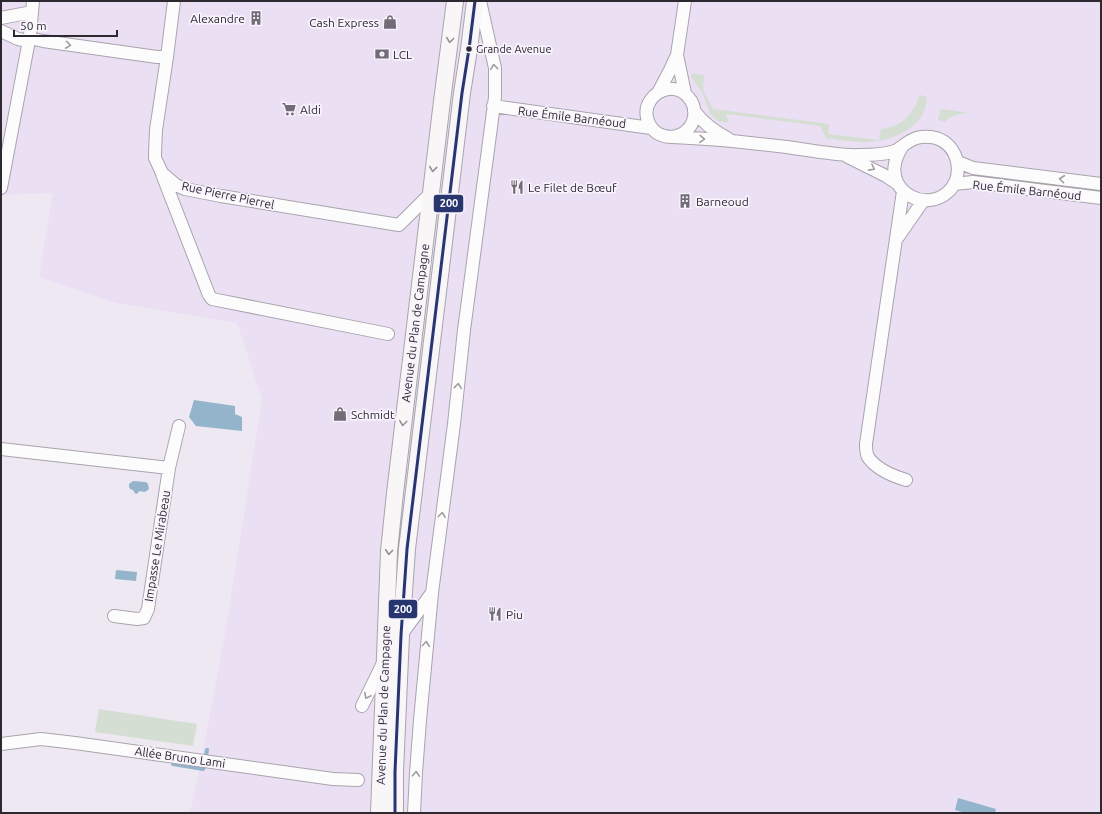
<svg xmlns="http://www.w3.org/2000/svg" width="1102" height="814" font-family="Ubuntu,sans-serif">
  <rect width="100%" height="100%" fill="#eee8f3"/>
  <!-- built -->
  <path fill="#ebdff4" d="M 1,1 L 1101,1 L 1101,813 L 190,813 L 200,768 L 226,628 L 262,399 L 237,323 L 116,303 L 39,277 L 53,193 L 1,195 Z"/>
  <!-- green -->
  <path fill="#d5ded3" d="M 692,73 L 704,75 L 703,90 L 713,109 L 829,124 L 828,134 L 879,140 L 881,129 C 901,127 913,115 920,95 L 927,97 C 926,104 925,111 921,117 C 916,124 909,129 902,133 C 878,146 853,142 826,138 L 820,126 L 726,114 L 729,123 L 719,121 L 714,118 L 710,113 L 702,92 L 691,77 Z
    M 941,109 L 970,113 C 959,114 953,114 945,122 L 938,120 Z
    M 99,709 L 197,724 L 193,746 L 95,732 Z"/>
  <!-- water -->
  <path fill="#94b4cc" d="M 194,400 L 235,406 L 235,414 L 242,417 L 242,431 L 196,426 L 189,417 Z
    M 133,481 L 146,482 L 148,484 L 149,489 L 145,492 L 139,491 L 138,493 L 136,494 L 134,492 L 133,490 L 130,489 L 129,487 L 129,484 Z
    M 116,570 L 137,572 L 136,581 L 115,579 Z
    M 958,798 L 996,809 L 995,813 L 966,813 L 955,810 Z"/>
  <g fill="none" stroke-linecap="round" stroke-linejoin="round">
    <!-- stream -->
    <path stroke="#94b4cc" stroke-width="4" d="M 206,755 L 207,750
      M 173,764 L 203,769 L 205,766"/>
    <defs>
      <path id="minor" d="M 174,1 L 167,57 L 156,130 L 155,153 L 155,158 L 162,173 L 176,185 L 185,189 L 221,196 L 399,225 L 431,193
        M 1,18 L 32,12
        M 1,31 L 18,39 L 29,41
        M 29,38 L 43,41 L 157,57 L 167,57
        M 677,55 L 685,93
        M 659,91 L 670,70 L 677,55 L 685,1
        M 493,106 L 651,128
        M 694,111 C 704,124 715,132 729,139
        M 672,137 C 677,136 682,135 686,131 C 696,123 697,107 689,98 C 678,84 659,87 650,101 C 643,111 647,126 657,133 C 662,136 667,137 672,137 C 692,138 712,139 732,141 C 751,143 769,145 787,147 C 798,149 809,150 820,152 C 833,153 845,156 859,155 C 870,155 884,155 895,151 C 900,149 904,144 910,141 C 918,136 927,136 936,138 C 959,145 965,176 948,192 C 926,212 889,193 895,164 C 896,157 899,152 902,147
        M 848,157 L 886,176 L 898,184
        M 958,162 L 973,168 L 1101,184
        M 162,174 L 209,295 L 212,299 L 388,334
        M 954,184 L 973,182 L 1101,198
        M 1,188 L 30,35 L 33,1
        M 903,191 L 866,444 C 866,448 866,453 868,457 C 876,469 893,476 906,480
        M 898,237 L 923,201
        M 1,449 L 169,468
        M 114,616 L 137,619 L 144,618 L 148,609 L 169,468 L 179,426
        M 401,635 L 431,594
        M 362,706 L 383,663
        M 1,744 L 41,739 L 75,743 L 333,779 L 358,780
        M 414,813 L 416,773 L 420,720 L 432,593 L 454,424 L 464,330 L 495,97 L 495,68 L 480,1"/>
      <path id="secondary" d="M 379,813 L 389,551 L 395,493 L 442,101 L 455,1
        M 395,813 L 395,772 L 401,635 L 407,549 L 462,93 L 469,49 L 475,1"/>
    </defs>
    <!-- minor casing -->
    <use href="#minor" stroke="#a9a4ac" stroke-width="14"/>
    <!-- secondary casing -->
    <use href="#secondary" stroke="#a9a4ac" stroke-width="18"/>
    <!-- minor -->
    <use href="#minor" stroke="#fcfcfd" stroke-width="12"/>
    <!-- secondary -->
    <use href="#secondary" stroke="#f9f6f7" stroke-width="16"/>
    <defs>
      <path id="bus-1" d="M 395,813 L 395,772 L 401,635 L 407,549 L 462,93 L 469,49 L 475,1"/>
    </defs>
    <!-- bus-1 casing -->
    <use href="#bus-1" stroke="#f8f3fc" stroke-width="6"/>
    <!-- bus-1 -->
    <use href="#bus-1" stroke="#283670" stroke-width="3"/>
  </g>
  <!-- one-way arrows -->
  <defs><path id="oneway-chevron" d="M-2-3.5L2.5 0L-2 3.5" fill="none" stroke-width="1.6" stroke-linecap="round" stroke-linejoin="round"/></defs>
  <g stroke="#939094">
    <use href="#oneway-chevron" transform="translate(450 40) rotate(98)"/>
    <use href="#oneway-chevron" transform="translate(433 169) rotate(96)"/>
    <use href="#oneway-chevron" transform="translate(403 423) rotate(97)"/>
    <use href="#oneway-chevron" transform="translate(389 552) rotate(94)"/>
  </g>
  <g stroke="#9f9da1">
    <use href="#oneway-chevron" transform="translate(68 45) rotate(8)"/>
    <use href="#oneway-chevron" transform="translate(494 67) rotate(-96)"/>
    <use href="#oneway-chevron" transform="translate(702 139) rotate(3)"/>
    <use href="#oneway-chevron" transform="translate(872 168) rotate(28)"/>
    <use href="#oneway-chevron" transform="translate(1062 179) rotate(-173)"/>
    <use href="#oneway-chevron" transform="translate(458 386) rotate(-84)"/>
    <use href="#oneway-chevron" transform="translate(442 515) rotate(-83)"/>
    <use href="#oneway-chevron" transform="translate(426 644) rotate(-85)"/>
    <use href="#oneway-chevron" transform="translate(367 696) rotate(117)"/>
    <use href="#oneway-chevron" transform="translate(416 774) rotate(-87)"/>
  </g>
  <!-- icons -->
  <defs>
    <symbol id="building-bare" viewBox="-9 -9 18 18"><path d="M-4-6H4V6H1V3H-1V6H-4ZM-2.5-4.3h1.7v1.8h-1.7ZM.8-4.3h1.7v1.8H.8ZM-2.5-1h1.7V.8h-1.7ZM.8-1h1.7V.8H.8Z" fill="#716c75" stroke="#f8f3fc" stroke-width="2.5" paint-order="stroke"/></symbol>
    <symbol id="shop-bare" viewBox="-9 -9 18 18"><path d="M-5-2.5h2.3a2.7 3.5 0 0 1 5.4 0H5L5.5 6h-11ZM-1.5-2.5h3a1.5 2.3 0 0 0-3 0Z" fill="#716c75" stroke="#f8f3fc" stroke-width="2.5" paint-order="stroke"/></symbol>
    <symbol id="bank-bare" viewBox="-9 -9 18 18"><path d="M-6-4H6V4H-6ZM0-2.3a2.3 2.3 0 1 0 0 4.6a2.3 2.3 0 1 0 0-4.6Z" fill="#716c75" stroke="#f8f3fc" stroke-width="2.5" paint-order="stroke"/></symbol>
    <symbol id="supermarket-bare" viewBox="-9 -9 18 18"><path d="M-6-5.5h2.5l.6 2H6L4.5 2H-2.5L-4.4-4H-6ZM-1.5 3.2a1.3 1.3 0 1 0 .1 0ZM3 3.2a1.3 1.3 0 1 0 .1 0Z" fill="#716c75" stroke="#f8f3fc" stroke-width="2.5" paint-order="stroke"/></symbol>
    <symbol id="restaurant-bare" viewBox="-9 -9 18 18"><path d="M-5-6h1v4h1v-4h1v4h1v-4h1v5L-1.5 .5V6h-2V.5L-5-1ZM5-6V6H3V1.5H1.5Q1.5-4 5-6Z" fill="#716c75" stroke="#f8f3fc" stroke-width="2.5" paint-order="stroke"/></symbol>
  </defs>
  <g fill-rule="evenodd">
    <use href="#building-bare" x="246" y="8" width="20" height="20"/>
    <use href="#shop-bare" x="380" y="12" width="20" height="20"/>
    <use href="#bank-bare" x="372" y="44" width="20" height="20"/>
    <use href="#supermarket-bare" x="279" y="99" width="20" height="20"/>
    <use href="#restaurant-bare" x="507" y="177" width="20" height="20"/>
    <use href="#building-bare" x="675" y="191" width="20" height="20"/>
    <use href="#shop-bare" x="330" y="404" width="20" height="20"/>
    <use href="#restaurant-bare" x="485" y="604" width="20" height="20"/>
  </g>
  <!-- markers -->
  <circle fill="#2d2931" stroke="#f8f3fc" stroke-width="1.5" cx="469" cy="49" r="3.5"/>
  <g text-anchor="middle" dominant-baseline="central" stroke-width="3.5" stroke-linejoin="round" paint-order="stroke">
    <!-- bus labels -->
    <g font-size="11" fill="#2d2931" stroke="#f8f3fc" text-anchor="start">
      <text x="476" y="49">Grande Avenue</text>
    </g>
    <!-- poi labels -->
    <g font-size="12" fill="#2d2931" stroke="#f8f3fc" text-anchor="start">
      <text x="245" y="18" text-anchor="end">Alexandre</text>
      <text x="379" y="22" text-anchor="end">Cash Express</text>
      <text x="393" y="54">LCL</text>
      <text x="300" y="109">Aldi</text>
      <text x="528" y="187">Le Filet de Bœuf</text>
      <text x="696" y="201">Barneoud</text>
      <text x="351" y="414">Schmidt</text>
      <text x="506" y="614">Piu</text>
    </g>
    <!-- street labels -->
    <g font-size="12" fill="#2d2931" stroke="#f8f3fc">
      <text transform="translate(572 117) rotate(7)">Rue Émile Barnéoud</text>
      <text transform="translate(1027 190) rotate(6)">Rue Émile Barnéoud</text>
      <text transform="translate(228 195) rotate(12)">Rue Pierre Pierrel</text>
      <text transform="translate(415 323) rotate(-83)">Avenue du Plan de Campagne</text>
      <text transform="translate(157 546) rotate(-81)">Impasse Le Mirabeau</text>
      <text transform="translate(383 705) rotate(-88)">Avenue du Plan de Campagne</text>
      <text transform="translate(180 757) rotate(8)">Allée Bruno Lami</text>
    </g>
  </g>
  <g stroke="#f8f3fc" stroke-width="1.5">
    <rect x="433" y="194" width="31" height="19" rx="4" fill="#283670"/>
    <rect x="388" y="599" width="30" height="20" rx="4" fill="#283670"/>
  </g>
  <g font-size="11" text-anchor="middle" font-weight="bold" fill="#fff">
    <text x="449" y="207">200</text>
    <text x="403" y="613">200</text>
  </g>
  <!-- border -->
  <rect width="1102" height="814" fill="none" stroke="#2d2931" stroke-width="4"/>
  <!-- scale -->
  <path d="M14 30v6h103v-6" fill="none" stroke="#2d2931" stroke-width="2"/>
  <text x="20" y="30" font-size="12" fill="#2d2931" stroke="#f8f3fc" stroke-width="3" paint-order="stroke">50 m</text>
</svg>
